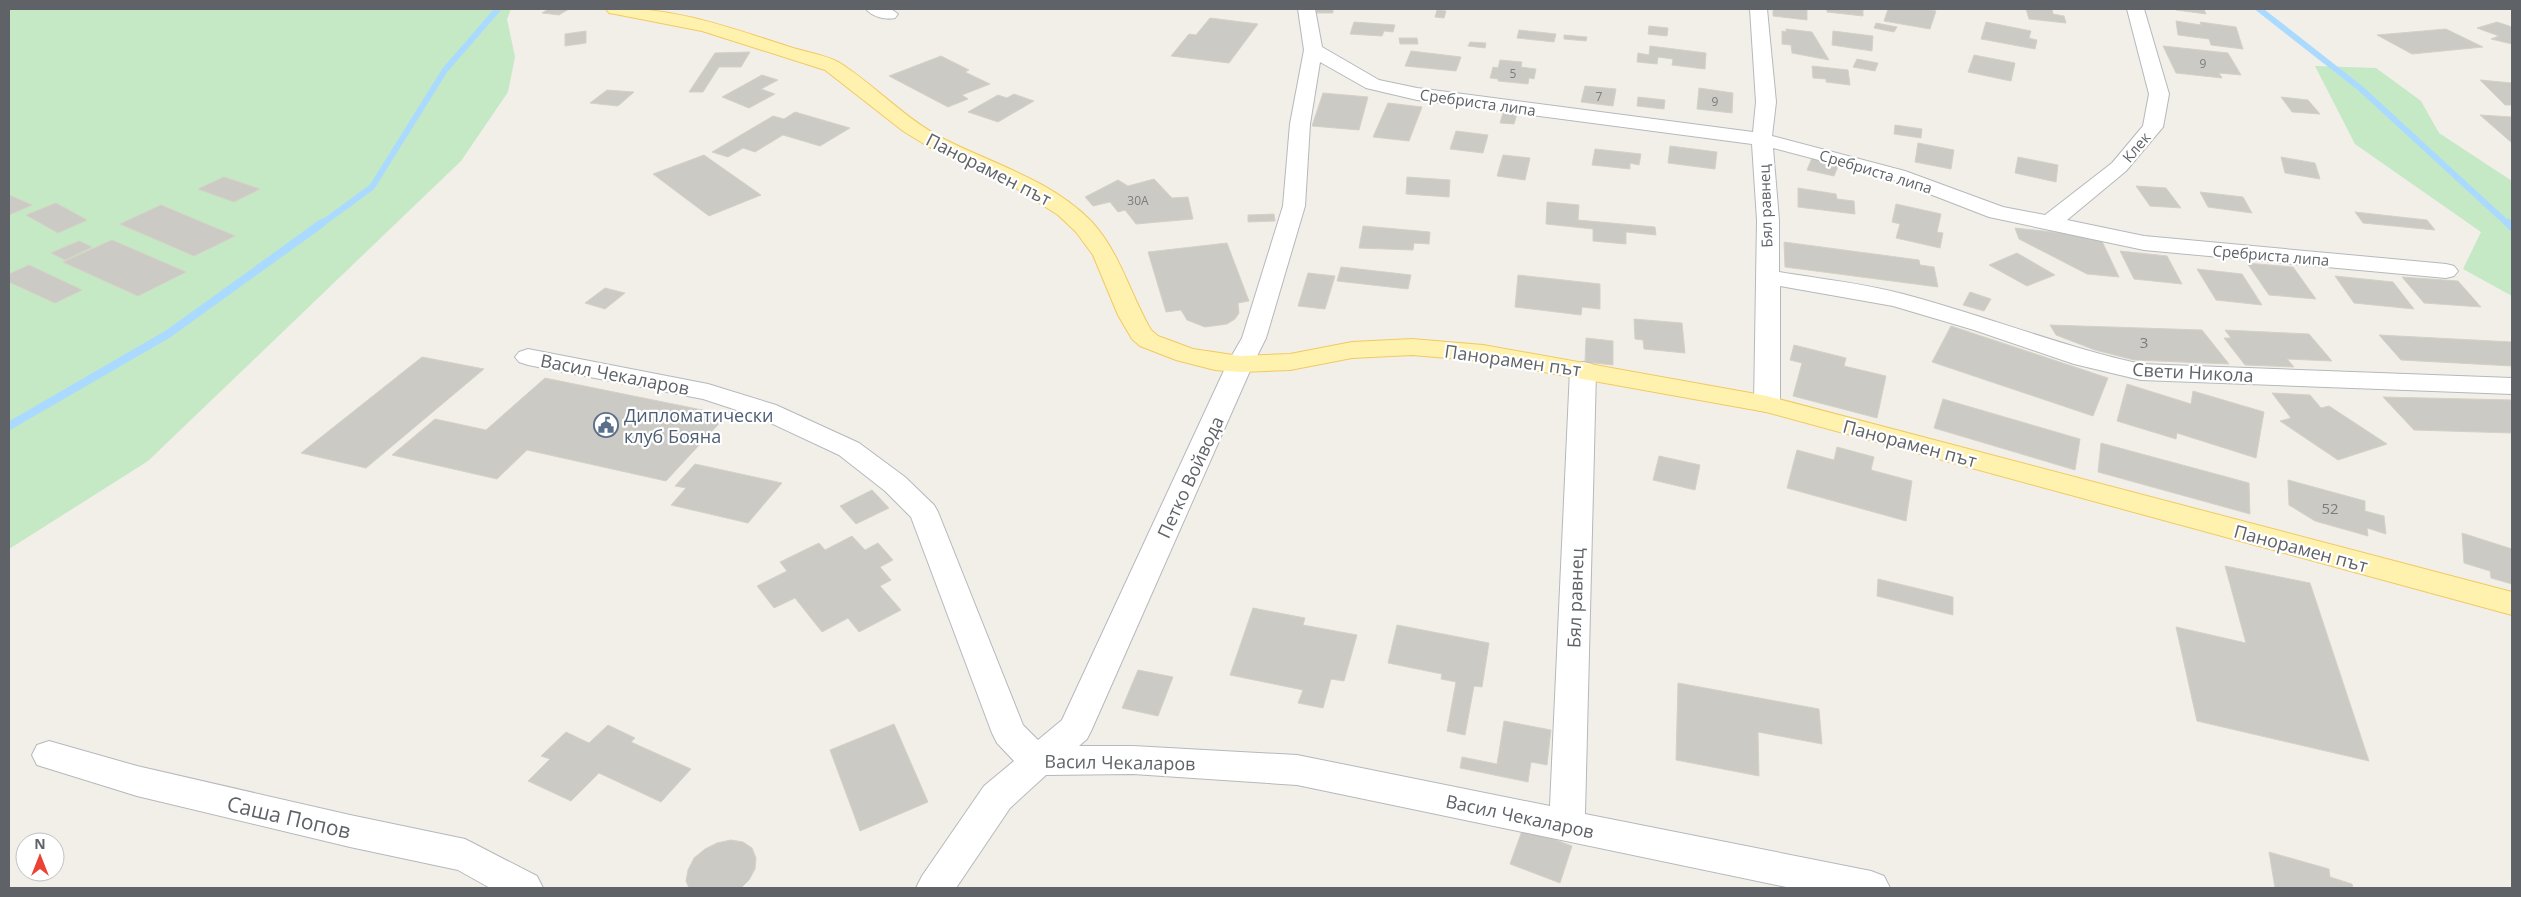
<svg xmlns="http://www.w3.org/2000/svg" width="2521" height="897" font-family="'Open Sans',sans-serif">
  <rect width="100%" height="100%" fill="#f1efe8"/>
  <!-- green -->
  <path fill="#c5e8c5" d="M 9,9 L 511,9 L 507,19 L 515,57 L 508,92 L 461,161 L 148,461 L 9,549 Z
    M 2315,66 L 2376,68 L 2421,101 L 2439,133 L 2512,181 L 2512,296 L 2463,269 L 2481,232 L 2355,144 Z"/>
  <g fill="none" stroke-linecap="round" stroke-linejoin="round">
    <!-- stream-far1 -->
    <path stroke="#aadaff" stroke-width="6" d="M 2259,9 L 2360,88 L 2509,225
      M 320,225 L 372,187 L 445,70 L 498,9"/>
    <!-- stream -->
    <path stroke="#aadaff" stroke-width="8" d="M 2508,223 L 2512,227
      M 9,426 L 168,334 L 322,223"/>
  </g>
  <!-- building -->
  <path fill="#cccac5" stroke="#d6d1c6" d="M 549,9 L 569,9 L 559,15 L 542,13 Z
    M 1316,9 L 1333,9 L 1333,13 L 1316,13 Z
    M 1773,9 L 1807,9 L 1807,20 L 1773,16 Z
    M 1827,9 L 1863,9 L 1863,16 L 1827,12 Z
    M 1888,9 L 1924,9 L 1936,11 L 1930,29 L 1884,21 Z
    M 2026,9 L 2052,9 L 2053,14 L 2064,16 L 2066,23 L 2029,19 Z
    M 2176,9 L 2204,9 L 2206,14 L 2176,10 Z
    M 1437,10 L 1446,11 L 1444,18 L 1435,17 Z
    M 1210,18 L 1258,24 L 1229,63 L 1171,56 L 1189,34 L 1196,35 Z
    M 2176,21 L 2201,25 L 2200,22 L 2236,27 L 2243,49 L 2211,45 L 2209,39 L 2178,35 Z
    M 1354,22 L 1395,25 L 1393,32 L 1384,31 L 1382,36 L 1350,34 Z
    M 1986,22 L 2031,31 L 2029,38 L 2037,40 L 2035,49 L 1981,39 Z
    M 2497,22 L 2512,27 L 2512,44 L 2491,39 L 2499,36 L 2477,28 Z
    M 1876,23 L 1897,27 L 1894,32 L 1874,28 Z
    M 1649,26 L 1668,28 L 1667,36 L 1648,34 Z
    M 1786,29 L 1812,32 L 1829,60 L 1792,53 L 1791,45 L 1782,44 L 1782,31 L 1786,32 Z
    M 2446,29 L 2483,47 L 2412,54 L 2377,35 Z
    M 1519,30 L 1556,34 L 1554,42 L 1517,38 Z
    M 586,31 L 586,43 L 565,46 L 565,34 Z
    M 1833,31 L 1873,36 L 1872,51 L 1832,45 Z
    M 1564,35 L 1587,37 L 1586,41 L 1564,39 Z
    M 1399,38 L 1417,38 L 1418,44 L 1400,44 Z
    M 1470,42 L 1486,43 L 1485,48 L 1468,46 Z
    M 1650,46 L 1706,53 L 1705,69 L 1672,65 L 1673,59 L 1658,57 L 1657,64 L 1637,62 L 1638,53 L 1649,55 Z
    M 2163,46 L 2228,53 L 2241,75 L 2219,73 L 2222,78 L 2176,73 Z
    M 1411,51 L 1461,57 L 1456,71 L 1405,66 Z
    M 750,52 L 741,67 L 719,67 L 703,92 L 689,92 L 715,53 Z
    M 1974,55 L 2015,63 L 2011,81 L 1968,72 Z
    M 941,56 L 969,70 L 965,72 L 990,84 L 962,95 L 968,99 L 948,107 L 889,76 Z
    M 1857,59 L 1878,63 L 1875,71 L 1853,67 Z
    M 1500,60 L 1522,62 L 1521,67 L 1536,69 L 1534,79 L 1529,78 L 1528,84 L 1498,81 L 1498,79 L 1490,78 L 1493,67 L 1498,68 Z
    M 1812,66 L 1848,70 L 1850,85 L 1826,82 L 1826,79 L 1813,78 Z
    M 762,75 L 778,80 L 761,89 L 775,94 L 749,108 L 722,97 Z
    M 2480,80 L 2512,83 L 2512,105 L 2505,105 Z
    M 1585,86 L 1616,89 L 1613,106 L 1581,102 Z
    M 1699,88 L 1733,93 L 1732,113 L 1697,109 Z
    M 607,90 L 634,92 L 618,106 L 590,103 Z
    M 1323,93 L 1368,97 L 1359,130 L 1312,126 Z
    M 1014,94 L 1034,101 L 998,122 L 968,112 L 998,95 L 1007,98 Z
    M 1638,97 L 1665,100 L 1664,109 L 1637,106 Z
    M 2281,97 L 2308,100 L 2320,114 L 2292,112 Z
    M 1388,103 L 1422,107 L 1409,141 L 1373,137 Z
    M 795,112 L 850,128 L 820,146 L 783,135 L 755,152 L 743,148 L 728,157 L 712,152 L 773,116 L 784,119 Z
    M 1503,113 L 1517,114 L 1514,124 L 1500,123 Z
    M 2480,115 L 2512,117 L 2512,143 Z
    M 1895,125 L 1922,129 L 1921,138 L 1894,134 Z
    M 1456,131 L 1488,135 L 1483,153 L 1450,149 Z
    M 1918,143 L 1954,150 L 1951,169 L 1915,162 Z
    M 1670,146 L 1717,152 L 1715,169 L 1668,163 Z
    M 1595,149 L 1641,154 L 1639,165 L 1630,163 L 1630,169 L 1592,165 Z
    M 704,155 L 761,195 L 709,216 L 653,174 Z
    M 1503,155 L 1530,158 L 1525,180 L 1497,176 Z
    M 2018,157 L 2058,165 L 2056,182 L 2015,173 Z
    M 2281,157 L 2315,163 L 2320,179 L 2285,173 Z
    M 1812,158 L 1839,164 L 1834,176 L 1807,170 Z
    M 224,177 L 260,189 L 234,202 L 198,189 Z
    M 1407,177 L 1450,180 L 1449,197 L 1406,194 Z
    M 1154,179 L 1172,198 L 1188,197 L 1193,219 L 1136,224 L 1125,210 L 1118,212 L 1110,202 L 1093,206 L 1085,197 L 1118,180 L 1128,186 Z
    M 2136,186 L 2166,188 L 2181,208 L 2150,206 Z
    M 1798,188 L 1836,194 L 1837,199 L 1854,201 L 1855,214 L 1798,207 Z
    M 2200,192 L 2243,197 L 2252,213 L 2208,207 Z
    M 9,195 L 32,205 L 9,215 Z
    M 1547,202 L 1579,205 L 1578,220 L 1655,227 L 1656,235 L 1626,232 L 1626,244 L 1593,241 L 1593,229 L 1546,224 Z
    M 56,203 L 87,220 L 58,233 L 26,215 Z
    M 1896,204 L 1941,214 L 1937,232 L 1943,233 L 1940,248 L 1896,238 L 1900,224 L 1892,222 Z
    M 161,205 L 235,236 L 194,256 L 120,224 Z
    M 2355,212 L 2427,220 L 2435,230 L 2363,223 Z
    M 1274,214 L 1275,221 L 1248,222 L 1248,215 Z
    M 1363,226 L 1430,232 L 1429,244 L 1414,243 L 1413,250 L 1359,248 Z
    M 2015,228 L 2100,237 L 2119,277 L 2087,274 L 2019,239 Z
    M 112,240 L 186,272 L 138,296 L 63,262 Z
    M 79,241 L 92,247 L 65,260 L 51,253 Z
    M 1784,242 L 1919,260 L 1920,265 L 1934,267 L 1938,287 L 1785,267 Z
    M 1227,243 L 1249,301 L 1238,303 L 1239,313 L 1235,319 L 1227,324 L 1205,327 L 1187,320 L 1181,310 L 1166,312 L 1148,252 Z
    M 2120,251 L 2167,256 L 2182,284 L 2134,279 Z
    M 2017,253 L 2055,275 L 2027,286 L 1989,265 Z
    M 2247,263 L 2293,267 L 2316,299 L 2269,295 Z
    M 29,265 L 82,290 L 55,303 L 9,282 L 9,274 Z
    M 1341,267 L 1411,275 L 1408,289 L 1337,281 Z
    M 2197,269 L 2242,274 L 2262,305 L 2216,300 Z
    M 1308,273 L 1335,276 L 1325,309 L 1298,306 Z
    M 1518,275 L 1600,284 L 1600,309 L 1582,307 L 1581,315 L 1515,307 Z
    M 2335,276 L 2393,282 L 2414,309 L 2354,303 Z
    M 2402,277 L 2458,281 L 2481,307 L 2424,303 Z
    M 605,288 L 625,293 L 605,309 L 585,303 Z
    M 1970,292 L 1991,299 L 1984,311 L 1963,305 Z
    M 1634,319 L 1682,323 L 1685,353 L 1644,349 L 1643,340 L 1635,339 Z
    M 2050,325 L 2202,330 L 2229,364 L 2134,360 L 2095,350 L 2056,335 Z
    M 1951,326 L 2108,378 L 2093,416 L 1932,362 Z
    M 2225,330 L 2309,334 L 2332,361 L 2287,359 L 2294,367 L 2245,365 L 2224,338 L 2231,338 Z
    M 2379,335 L 2512,342 L 2512,366 L 2401,360 Z
    M 1586,338 L 1613,341 L 1613,365 L 1585,362 Z
    M 1794,345 L 1846,358 L 1844,366 L 1886,376 L 1877,418 L 1793,396 L 1802,363 L 1790,360 Z
    M 422,357 L 484,369 L 366,468 L 301,453 Z
    M 545,378 L 727,415 L 666,481 L 527,450 L 497,479 L 392,455 L 435,419 L 486,430 Z
    M 2127,384 L 2191,404 L 2193,391 L 2264,412 L 2256,458 L 2177,433 L 2176,439 L 2117,421 Z
    M 2272,393 L 2310,395 L 2321,408 L 2329,406 L 2387,444 L 2338,460 L 2280,421 L 2291,418 Z
    M 2383,397 L 2512,400 L 2512,433 L 2414,430 Z
    M 1943,399 L 2080,439 L 2075,470 L 1934,428 Z
    M 2101,443 L 2249,483 L 2250,514 L 2098,472 Z
    M 1837,447 L 1874,457 L 1871,470 L 1912,481 L 1906,521 L 1787,488 L 1797,450 L 1834,460 Z
    M 1659,456 L 1700,465 L 1695,490 L 1653,480 Z
    M 695,464 L 782,483 L 748,523 L 671,505 L 686,488 L 675,486 Z
    M 2288,480 L 2365,501 L 2365,511 L 2384,516 L 2386,534 L 2367,528 L 2368,536 L 2315,521 L 2289,505 Z
    M 872,490 L 889,508 L 856,524 L 840,506 Z
    M 2462,533 L 2512,549 L 2512,584 L 2491,578 L 2490,571 L 2464,563 Z
    M 852,536 L 865,550 L 878,543 L 893,560 L 880,567 L 891,580 L 880,586 L 901,610 L 859,632 L 848,618 L 822,632 L 795,598 L 774,608 L 757,586 L 787,571 L 780,562 L 819,543 L 825,550 Z
    M 2225,566 L 2310,583 L 2369,761 L 2197,721 L 2176,627 L 2246,643 Z
    M 1878,579 L 1953,597 L 1953,615 L 1877,596 Z
    M 1253,608 L 1305,618 L 1303,625 L 1357,635 L 1344,681 L 1331,679 L 1323,708 L 1298,703 L 1303,690 L 1230,675 Z
    M 1397,625 L 1489,643 L 1482,687 L 1474,686 L 1465,735 L 1447,731 L 1456,682 L 1441,679 L 1442,674 L 1388,663 Z
    M 1138,670 L 1173,677 L 1158,716 L 1122,708 Z
    M 1678,683 L 1819,709 L 1822,744 L 1758,732 L 1759,776 L 1676,760 Z
    M 1504,721 L 1551,730 L 1547,765 L 1531,762 L 1528,782 L 1460,768 L 1462,757 L 1497,764 Z
    M 894,724 L 928,802 L 860,831 L 830,750 Z
    M 608,725 L 635,738 L 631,742 L 691,769 L 661,802 L 599,773 L 571,801 L 528,781 L 550,759 L 541,756 L 566,732 L 589,743 Z
    M 1523,828 L 1572,846 L 1560,883 L 1510,864 Z
    M 731,840 L 743,842 L 752,848 L 756,858 L 755,869 L 749,880 L 741,888 L 689,888 L 686,881 L 688,870 L 694,858 L 705,849 L 717,843 Z
    M 2269,852 L 2329,869 L 2330,877 L 2352,884 L 2353,888 L 2275,888 Z"/>
  <g fill="none" stroke-linecap="round" stroke-linejoin="round">
    <defs>
      <path id="minor" d="M 866,9 L 891,9 L 898,14 L 895,18 C 886,20 872,17 866,9 Z
        M 1298,9 L 1315,9 L 1322,47 L 1379,80 L 1417,88 L 1753,132 L 1756,102 L 1750,9 L 1767,9 L 1776,102 L 1772,136 L 1905,171 L 2003,207 L 2045,215 L 2112,163 L 2143,126 L 2149,94 L 2127,9 L 2144,9 L 2169,94 L 2163,127 L 2126,171 L 2067,220 L 2144,236 L 2446,264 L 2454,266 L 2458,271 L 2454,276 L 2446,278 L 2144,250 L 1989,217 L 1891,179 L 1773,148 L 1779,220 L 1779,272 C 1820,279 1863,283 1903,294 C 1983,315 2060,346 2141,364 L 2512,378 L 2512,394 L 2141,380 L 2074,364 L 1974,330 L 1893,306 L 1780,286 L 1780,404 L 1776,410 L 1767,412 L 1758,410 L 1754,404 L 1757,220 L 1752,144 L 1417,100 L 1366,88 L 1320,62 L 1310,124 L 1305,206 L 1266,338 L 1253,364 L 1092,729 L 1087,739 L 1079,746 L 1133,746 L 1297,755 L 1550,806 L 1570,370 L 1574,364 L 1583,362 L 1592,364 L 1596,370 L 1585,814 L 1871,871 L 1884,876 L 1890,888 L 1791,888 L 1297,785 L 1133,774 L 1046,775 L 1010,808 L 956,888 L 916,888 L 922,876 L 984,786 L 1014,761 L 997,743 L 992,733 L 911,517 L 885,491 L 839,455 L 758,417 L 703,399 L 528,365 L 519,362 L 515,357 L 519,352 L 528,349 L 708,384 L 776,405 L 859,443 L 905,477 L 934,505 L 938,512 L 1023,725 L 1038,740 L 1062,720 L 1227,364 L 1242,338 L 1283,206 L 1290,124 L 1304,50 Z
        M 49,741 L 137,766 L 350,815 L 465,839 L 537,876 L 543,888 L 490,888 L 458,870 L 350,847 L 137,796 L 37,765 L 32,755 L 37,745 Z"/>
      <path id="major" d="M 606,9 C 669,5 731,28 790,47 C 805,52 827,55 840,63 C 876,86 905,119 944,139 C 993,164 1051,180 1091,221 C 1120,252 1130,294 1151,330 L 1158,336 L 1193,349 L 1240,356 L 1290,354 L 1352,342 L 1412,339 L 1483,345 L 1767,396 L 2512,592 L 2512,615 L 1766,412 L 1483,361 L 1412,355 L 1352,358 L 1290,370 L 1240,372 L 1215,370 L 1176,360 L 1140,346 L 1132,339 L 1118,315 L 1093,255 L 1076,232 L 1058,215 L 1005,181 L 929,147 L 903,131 L 825,70 L 702,31 L 615,14 L 609,13 Z"/>
    </defs>
    <!-- minor casing -->
    <use href="#minor" stroke="#b5b8bc" stroke-width="2"/>
    <!-- major casing -->
    <use href="#major" stroke="#f2c960" stroke-width="2"/>
    <!-- minor -->
    <use href="#minor" fill="#fff" fill-rule="evenodd"/>
    <!-- major -->
    <use href="#major" fill="#fff2af" fill-rule="evenodd"/>
  </g>
  <!-- icons -->
  <defs>
    <symbol id="civic-ring" viewBox="-11 -11 22 22"><circle r="9.5" fill="#fff" stroke="#5c6f8a" stroke-width="1.5"/><path d="M-.6-6.5H3V-4.5H.6V-3L4-1V1h2V6H-6V1h2V-1L-.6-3ZM-1.2 2.5V6h2.4V2.5Z" fill="#5c6f8a"/></symbol>
  </defs>
  <g fill-rule="evenodd">
    <use href="#civic-ring" x="592" y="411" width="28" height="28"/>
  </g>
  <g text-anchor="middle" dominant-baseline="central" stroke-width="4.5" stroke-linejoin="round" paint-order="stroke">
    <!-- far-number labels -->
    <g font-size="12" fill="#7a7d7f">
      <text x="2203" y="63">9</text>
      <text x="1513" y="73">5</text>
      <text x="1599" y="96">7</text>
      <text x="1715" y="101">9</text>
      <text x="1138" y="200">30А</text>
    </g>
    <!-- far-street labels -->
    <g font-size="15" fill="#5f6368" stroke="#fff">
      <text transform="translate(1478 102) rotate(8)">Сребриста липа</text>
      <text transform="translate(2136 147) rotate(-50)">Клек</text>
      <text transform="translate(1876 171) rotate(17)">Сребриста липа</text>
      <text transform="translate(1765 206) rotate(-92)">Бял равнец</text>
      <text transform="translate(2271 255) rotate(5)">Сребриста липа</text>
    </g>
    <!-- number labels -->
    <g font-size="15" fill="#7a7d7f">
      <text x="2144" y="342">3</text>
      <text x="2330" y="508">52</text>
    </g>
    <!-- street labels -->
    <g font-size="18" fill="#5f6368" stroke="#fff">
      <text transform="translate(989 169) rotate(27)">Панорамен път</text>
      <text transform="translate(1513 360) rotate(8)">Панорамен път</text>
      <text transform="translate(2193 372) rotate(3)">Свети Никола</text>
      <text transform="translate(615 374) rotate(11)">Васил Чекаларов</text>
      <text transform="translate(1910 443) rotate(15)">Панорамен път</text>
      <text transform="translate(1190 477) rotate(-65)">Петко Войвода</text>
      <text transform="translate(2301 548) rotate(15)">Панорамен път</text>
      <text transform="translate(1575 598) rotate(-88)">Бял равнец</text>
      <text transform="translate(1120 762) rotate(1)">Васил Чекаларов</text>
      <text transform="translate(1520 816) rotate(12)">Васил Чекаларов</text>
    </g>
    <!-- service labels -->
    <g font-size="18" fill="#4e5e75" stroke="#fff" text-anchor="start">
      <text x="624" y="415">Дипломатически<tspan x="624" dy="21">клуб Бояна</tspan></text>
    </g>
    <!-- near-street labels -->
    <g font-size="21" fill="#5f6368" stroke="#fff">
      <text transform="translate(289 817) rotate(13)">Саша Попов</text>
    </g>
  </g>
  <!-- border -->
  <rect width="2521" height="897" fill="none" stroke="#5f6368" stroke-width="20"/>
  <!-- north arrow -->
  <g transform="translate(40 857)"><circle r="24" fill="#ffffff" stroke="#bfc1c3"/>
  <path d="M0-4L9 19L0 12L-9 19Z" fill="#ea4335"/>
  <text y="-8" font-size="14" font-weight="bold" text-anchor="middle" fill="#5f6368">N</text>
  </g>
</svg>
